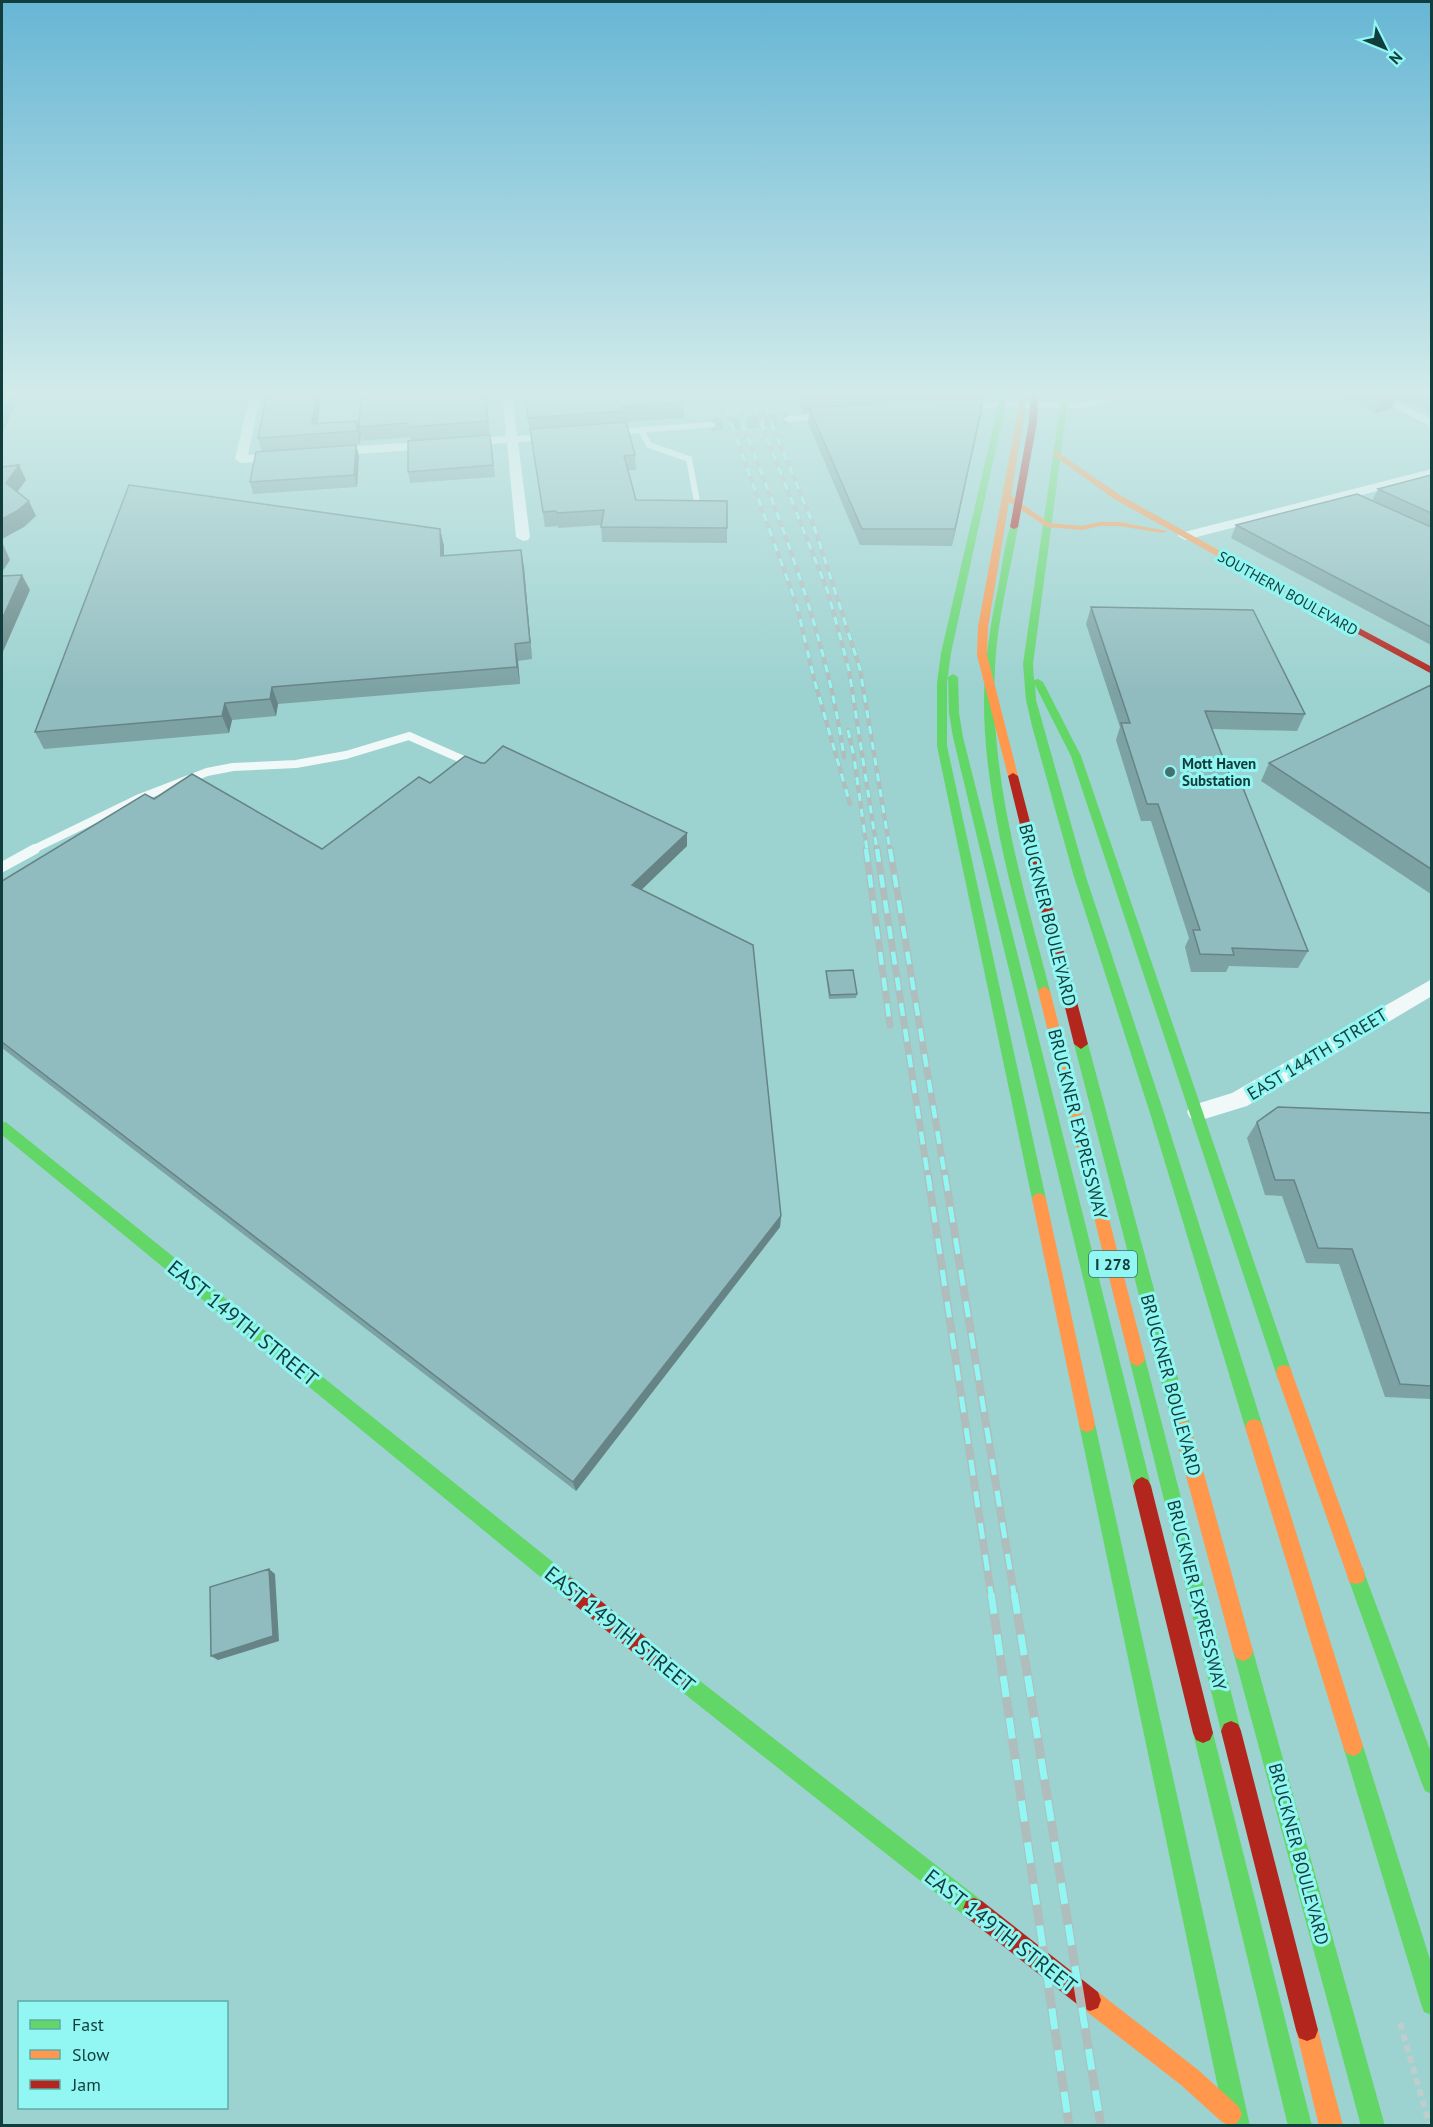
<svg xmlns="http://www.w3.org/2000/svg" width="1433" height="2127" font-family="'PT Sans',sans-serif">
  <rect width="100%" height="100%" fill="#9cd2d0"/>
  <!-- water -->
  <path fill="#43b8b5" d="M 2,393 L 20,393 L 2,435 Z"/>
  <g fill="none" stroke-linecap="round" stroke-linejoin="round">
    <!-- street-tunnel -->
    <path stroke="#80b4b2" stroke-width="12" stroke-dasharray="12 6" stroke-linecap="butt" d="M 711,425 L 788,419"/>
    <!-- path -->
    <path stroke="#bdcecd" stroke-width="6" stroke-dasharray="7 4.5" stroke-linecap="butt" d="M 1400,2023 L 1430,2126"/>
    <!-- lane-far2 -->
    <path stroke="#f0f8f8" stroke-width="6" d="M 641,430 L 649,445 L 689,459 L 699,512"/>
    <!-- lane-far1 -->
    <path stroke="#f0f8f8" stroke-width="8" d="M 32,850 L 137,799 L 207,772 L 233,767 L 296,764 L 346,755 L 409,736 L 475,765"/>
    <!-- lane -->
    <path stroke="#f0f8f8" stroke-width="10" d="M 2,867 L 35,849"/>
    <!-- street -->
    <path fill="#f0f8f8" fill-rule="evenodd" d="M 250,393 L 261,393 L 248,455 L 282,452 L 286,453 L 286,459 L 241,463 L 235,459 Z
      M 502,393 L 512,393 L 517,436 L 561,433 L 567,436 L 561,439 L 518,442 L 530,537 L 528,540 L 523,541 L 516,537 L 507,443 L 331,456 L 325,452 L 331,448 L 506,436 Z
      M 1123,393 L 1147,393 L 1083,408 L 1003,407 L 955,410 L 949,407 L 955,404 L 1003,401 L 1083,402 Z
      M 1365,393 L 1379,393 L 1432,419 L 1432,427 Z
      M 837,413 L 843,416 L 841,418 L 788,422 L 782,419 L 788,416 Z
      M 711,422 L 715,423 L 715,427 L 601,436 L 595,433 L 601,430 Z
      M 1432,469 L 1432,477 L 1185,540 L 1178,536 L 1180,533 Z
      M 1432,979 L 1432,996 L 1247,1106 L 1198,1121 L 1190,1118 L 1187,1112 L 1190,1106 L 1232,1093 Z"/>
    <!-- fast -->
    <path fill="#63d668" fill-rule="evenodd" d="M 1001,393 L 1008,393 L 951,653 L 947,683 L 947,746 L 1046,1199 L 1044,1203 L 1039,1205 L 1034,1203 L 1032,1199 L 937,746 L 937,683 L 941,653 Z
      M 1062,393 L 1069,393 L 1033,664 L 1034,680 L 1038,679 L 1043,682 L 1081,756 L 1292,1373 L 1290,1379 L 1284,1381 L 1278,1379 L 1276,1373 L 1071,756 L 1035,685 L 1036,700 L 1086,877 L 1164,1113 L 1263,1427 L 1260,1433 L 1254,1435 L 1248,1433 L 1245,1427 L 1150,1113 L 1074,877 L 1032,726 L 1026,700 L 1023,664 Z
      M 1011,525 L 1018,527 C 1010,573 997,620 995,667 C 989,777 1023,886 1050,991 L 1044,996 L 1038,991 C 1014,898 985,802 984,705 C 984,665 990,626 998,588 C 1002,568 1004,544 1011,525 Z
      M 953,674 L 958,677 L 959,713 L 963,737 L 1151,1486 L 1148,1492 L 1142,1495 L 1136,1492 L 1133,1486 L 953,737 L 949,713 L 948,677 Z
      M 1081,1039 L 1088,1044 L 1191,1427 L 1188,1433 L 1182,1435 L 1176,1433 L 1173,1427 L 1074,1044 Z
      M 2,1121 L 7,1123 L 574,1579 L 576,1586 L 574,1593 L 567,1595 L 560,1593 L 2,1135 Z
      M 1137,1350 L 1143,1353 L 1145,1358 L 1241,1731 L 1238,1738 L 1231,1741 L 1224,1738 L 1221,1731 L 1129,1358 L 1131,1353 Z
      M 1087,1416 L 1093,1418 L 1095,1424 L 1250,2126 L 1226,2126 L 1079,1424 L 1081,1418 Z
      M 1356,1566 L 1363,1568 L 1365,1575 L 1432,1755 L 1432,1794 L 1425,1791 L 1422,1784 L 1347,1575 L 1349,1568 Z
      M 1243,1641 L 1250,1644 L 1253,1651 L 1385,2126 L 1361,2126 L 1233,1651 L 1236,1644 Z
      M 679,1667 L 686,1670 L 982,1901 L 985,1909 L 982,1917 L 974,1920 L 966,1917 L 672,1684 L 669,1677 L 672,1670 Z
      M 1203,1723 L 1210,1726 L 1213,1733 L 1312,2126 L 1288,2126 L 1193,1733 L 1196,1726 Z
      M 1353,1736 L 1360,1739 L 1363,1746 L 1432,1966 L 1432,2015 L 1424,2012 L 1421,2004 L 1343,1746 L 1346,1739 Z"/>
    <!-- slow -->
    <path fill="#ff974d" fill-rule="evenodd" d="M 1021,393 L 1028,393 L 1011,496 L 1049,523 L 1082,526 L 1100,522 L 1119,522 L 1167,531 L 1163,533 L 1119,526 L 1100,526 L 1082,530 L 1047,527 L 1009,502 L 988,627 L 987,655 L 1018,776 L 1013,779 L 1008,776 L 977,655 L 978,627 Z
      M 1056,451 L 1120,495 L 1351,624 L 1343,626 L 1114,499 L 1053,455 L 1052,453 Z
      M 1044,986 L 1050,991 L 1145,1358 L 1143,1363 L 1137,1366 L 1131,1363 L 1129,1358 L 1038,991 Z
      M 1039,1193 L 1044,1195 L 1046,1199 L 1095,1424 L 1093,1430 L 1087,1432 L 1081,1430 L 1079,1424 L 1032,1199 L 1034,1195 Z
      M 1284,1365 L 1290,1367 L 1292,1373 L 1365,1575 L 1363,1582 L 1356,1584 L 1349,1582 L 1347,1575 L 1276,1373 L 1278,1367 Z
      M 1182,1419 L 1188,1421 L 1191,1427 L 1253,1651 L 1250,1658 L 1243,1661 L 1236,1658 L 1233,1651 L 1173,1427 L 1176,1421 Z
      M 1254,1419 L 1260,1421 L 1263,1427 L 1363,1746 L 1360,1753 L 1353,1756 L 1346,1753 L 1343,1746 L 1245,1427 L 1248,1421 Z
      M 1090,1989 L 1098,1992 L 1197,2069 L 1238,2106 L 1242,2114 L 1238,2122 L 1231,2126 L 1222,2122 L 1181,2085 L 1082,2008 L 1079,2000 L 1082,1992 Z
      M 1307,2019 L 1315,2022 L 1318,2030 L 1343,2126 L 1319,2126 L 1296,2030 L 1299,2022 Z"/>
    <!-- jam -->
    <path fill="#b3261e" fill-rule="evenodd" d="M 1031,393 L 1038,393 L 1037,422 L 1018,527 L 1014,529 L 1010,527 L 1029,422 Z
      M 1346,621 L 1432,667 L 1432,674 L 1343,626 L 1343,622 Z
      M 1013,773 L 1018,776 L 1088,1044 L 1081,1049 L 1074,1044 L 1008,776 Z
      M 1142,1477 L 1148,1480 L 1151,1486 L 1213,1733 L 1210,1740 L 1203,1743 L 1196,1740 L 1193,1733 L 1133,1486 L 1136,1480 Z
      M 567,1577 L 574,1579 L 686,1670 L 689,1677 L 686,1684 L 679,1687 L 672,1684 L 560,1593 L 558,1586 L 560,1579 Z
      M 1231,1721 L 1238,1724 L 1241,1731 L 1318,2030 L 1315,2038 L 1307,2041 L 1299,2038 L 1296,2030 L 1221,1731 L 1224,1724 Z
      M 974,1898 L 982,1901 L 1098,1992 L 1101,2000 L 1098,2008 L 1090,2011 L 1082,2008 L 966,1917 L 963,1909 L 966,1901 Z"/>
    <defs>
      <path id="rail-far3" d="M 720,393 L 797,606 L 814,679 L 850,804
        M 730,393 C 777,511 826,631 844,757
        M 749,393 L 828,592 L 849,670 L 877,850
        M 759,393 L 815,529 L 860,669 L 890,850
        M 848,730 L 854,757 L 867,850"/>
      <path id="rail-far2" d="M 866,849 L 890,1025
        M 877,849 L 928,1177
        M 890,849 L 945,1177"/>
      <path id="rail-far1" d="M 928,1175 L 991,1594
        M 945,1175 L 1014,1594"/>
      <path id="rail" d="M 991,1593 L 1069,2126
        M 1014,1593 L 1101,2126"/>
    </defs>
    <!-- rail-far3 casing -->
    <use href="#rail-far3" stroke="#afbebd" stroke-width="4.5"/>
    <!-- rail-far2 casing -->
    <use href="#rail-far2" stroke="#afbebd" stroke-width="7"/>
    <!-- rail-far1 casing -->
    <use href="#rail-far1" stroke="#afbebd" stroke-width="8"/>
    <!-- rail casing -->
    <use href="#rail" stroke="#afbebd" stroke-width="9"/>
    <!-- rail-far3 -->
    <use href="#rail-far3" stroke="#92f6f2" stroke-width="3" stroke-dasharray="8" stroke-linecap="butt"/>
    <!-- rail-far2 -->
    <use href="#rail-far2" stroke="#92f6f2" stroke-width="4.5" stroke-dasharray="13" stroke-linecap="butt"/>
    <!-- rail-far1 -->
    <use href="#rail-far1" stroke="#92f6f2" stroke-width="5" stroke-dasharray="16" stroke-linecap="butt"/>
    <!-- rail -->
    <use href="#rail" stroke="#92f6f2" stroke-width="7" stroke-dasharray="21" stroke-linecap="butt"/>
  </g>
  <!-- wall -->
  <path fill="#7da2a4" d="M 78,393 L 124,393 L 79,396 Z
    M 486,393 L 490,435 L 411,441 L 410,437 L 362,441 L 361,435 L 360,444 L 356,445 L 359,456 L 357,487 L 253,494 L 250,482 L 262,452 L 258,438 L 317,423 L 359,427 Z
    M 524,393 L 680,393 L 684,403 L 684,418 L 623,422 L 635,455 L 636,470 L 628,470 L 636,500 L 727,501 L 727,543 L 602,542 L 601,525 L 558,528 L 558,526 L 545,527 Z
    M 797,393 L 981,393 L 980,396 L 984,396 L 952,546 L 860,545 L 808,423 L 809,412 L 804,413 L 797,397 Z
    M 1336,393 L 1431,393 L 1431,412 L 1414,404 L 1409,405 L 1396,399 L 1391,409 L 1375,413 Z
    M 492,446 L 495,477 L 410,483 L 408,472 Z
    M 1431,475 L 1431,645 L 1231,538 L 1236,525 L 1372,501 L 1378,489 Z
    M 440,529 L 444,546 L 444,556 L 524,567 L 532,659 L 518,661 L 520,684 L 278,704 L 276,716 L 232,720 L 229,733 L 44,749 L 35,732 Z
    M 1091,607 L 1305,714 L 1297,731 L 1212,729 L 1232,781 L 1308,951 L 1298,968 L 1229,966 L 1226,972 L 1191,972 L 1185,947 L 1189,938 L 1151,821 L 1141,821 L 1116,740 L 1120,727 L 1086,624 Z
    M 1431,685 L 1431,894 L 1261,781 L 1269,763 Z
    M 430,783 L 687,833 L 687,846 L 641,890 L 781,1216 L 780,1227 L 576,1491 L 2,1048 L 2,881 L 154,799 L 322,849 Z
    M 826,971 L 857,994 L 856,998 L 829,999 L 826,975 Z
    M 1431,1113 L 1431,1399 L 1385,1397 L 1339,1264 L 1306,1263 L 1282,1196 L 1265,1195 L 1247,1138 L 1257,1122 Z"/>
  <!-- shaded-wall -->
  <path fill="#668486" d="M 316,393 L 322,393 L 316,434 L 312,424 Z
    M 1414,393 L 1418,393 L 1414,404 L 1409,405 Z
    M 984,396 L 982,411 L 952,546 L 955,529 Z
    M 1397,397 L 1391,409 L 1375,413 L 1380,401 Z
    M 357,421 L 361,435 L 360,444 L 357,431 Z
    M 356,445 L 359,456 L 357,487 L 354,475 Z
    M 19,465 L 26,480 L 13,498 L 6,483 Z
    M 29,501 L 36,516 L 24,527 L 2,539 L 2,519 Z
    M 440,529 L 444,546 L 444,573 L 441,556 Z
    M 3,544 L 10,560 L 2,572 L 2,546 Z
    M 521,550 L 524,567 L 532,659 L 530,642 Z
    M 22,575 L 30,590 L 2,654 L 2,619 Z
    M 515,644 L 518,661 L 520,684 L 517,667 Z
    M 272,687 L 278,704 L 276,716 L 270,699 Z
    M 225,703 L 232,720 L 229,733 L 222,716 Z
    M 687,833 L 687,846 L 633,898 L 632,885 Z
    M 781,1216 L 780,1227 L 576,1491 L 573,1482 Z
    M 269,1569 L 275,1574 L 279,1641 L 218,1660 L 211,1656 Z"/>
  <!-- building -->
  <path fill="#91bcbf" stroke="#668486" stroke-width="1.5" d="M 267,393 L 316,393 L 312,424 L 357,421 L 357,431 L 258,438 Z
    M 361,393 L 485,393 L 488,421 L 408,427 L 408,423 L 359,427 Z
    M 525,393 L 680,393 L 684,403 L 621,407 L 623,411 L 528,418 Z
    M 802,393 L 899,393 L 804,400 Z
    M 1365,393 L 1390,393 L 1397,397 L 1380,401 Z
    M 1422,393 L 1431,393 L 1431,398 Z
    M 984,396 L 955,529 L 862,529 L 809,408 Z
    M 626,422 L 635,455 L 624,456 L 636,500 L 727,501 L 727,528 L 601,527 L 604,510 L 557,513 L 556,511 L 543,512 L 530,429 Z
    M 490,435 L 493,465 L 408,472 L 408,441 Z
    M 356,445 L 354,475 L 250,482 L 256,452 Z
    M 19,465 L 6,483 L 29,501 L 17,511 L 2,519 L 2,467 Z
    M 1431,475 L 1431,513 L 1378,489 Z
    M 129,485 L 440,529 L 441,556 L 521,550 L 530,642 L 515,644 L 517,667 L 272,687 L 270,699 L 225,703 L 222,716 L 35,732 Z
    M 1357,494 L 1431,527 L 1431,627 L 1236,525 Z
    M 22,575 L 2,619 L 2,576 Z
    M 1091,607 L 1253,610 L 1305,714 L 1205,711 L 1232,781 L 1239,778 L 1308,951 L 1232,948 L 1234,955 L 1200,954 L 1193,930 L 1200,930 L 1158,804 L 1147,804 L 1121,723 L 1130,723 Z
    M 1431,685 L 1431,869 L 1269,763 Z
    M 503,746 L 687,833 L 632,885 L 753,945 L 781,1216 L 573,1482 L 2,1042 L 2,881 L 145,794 L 154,799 L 192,774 L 322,849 L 419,777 L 430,783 L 465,756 L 481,763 L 485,763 Z
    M 853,970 L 857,994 L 830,995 L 826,971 Z
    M 1278,1107 L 1431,1113 L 1431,1386 L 1400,1384 L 1352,1249 L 1318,1248 L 1294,1180 L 1275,1180 L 1257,1122 Z
    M 269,1569 L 273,1636 L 211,1656 L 210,1587 Z"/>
  <!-- sky -->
  <linearGradient id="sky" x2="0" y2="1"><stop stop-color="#66b6d4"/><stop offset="0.57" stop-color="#d2ebea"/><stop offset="1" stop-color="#d2ebea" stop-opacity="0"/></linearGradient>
  <rect width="1433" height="691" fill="url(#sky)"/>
  <!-- markers -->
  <circle fill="#427170" stroke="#92f6f2" stroke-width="2" cx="1170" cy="772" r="6"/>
  <g text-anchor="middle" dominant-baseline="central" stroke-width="6" stroke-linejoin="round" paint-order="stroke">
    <!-- far-street labels -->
    <g font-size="15" fill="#113d3c" stroke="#92f6f2">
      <text transform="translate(1288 593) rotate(29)">SOUTHERN BOULEVARD</text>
    </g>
    <!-- far-poi labels -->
    <g font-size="15" font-weight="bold" fill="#113d3c" stroke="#92f6f2" text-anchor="start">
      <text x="1182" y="763">Mott Haven<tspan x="1182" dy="17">Substation</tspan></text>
    </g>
    <!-- shield labels -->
    <rect fill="#92f6f2" stroke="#387473" stroke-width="1.5" x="1089" y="1251" width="48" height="26" rx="4.5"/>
    <g font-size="16" font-weight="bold" fill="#113d3c">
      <text x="1113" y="1264">I 278</text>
    </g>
    <!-- street labels -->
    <g font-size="18" fill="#113d3c" stroke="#92f6f2">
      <text transform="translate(1048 915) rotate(76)">BRUCKNER BOULEVARD</text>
      <text transform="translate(1317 1054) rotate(-31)">EAST 144TH STREET</text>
      <text transform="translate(1078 1124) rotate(76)">BRUCKNER EXPRESSWAY</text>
      <text transform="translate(1171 1385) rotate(75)">BRUCKNER BOULEVARD</text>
      <text transform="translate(1197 1595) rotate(76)">BRUCKNER EXPRESSWAY</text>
      <text transform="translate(1299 1854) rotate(75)">BRUCKNER BOULEVARD</text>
    </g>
    <!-- near-street labels -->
    <g font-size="21" fill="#113d3c" stroke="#92f6f2">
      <text transform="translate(243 1323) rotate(39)">EAST 149TH STREET</text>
      <text transform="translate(620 1629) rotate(39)">EAST 149TH STREET</text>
      <text transform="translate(1001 1931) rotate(38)">EAST 149TH STREET</text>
    </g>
  </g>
  <!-- border -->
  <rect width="1433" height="2127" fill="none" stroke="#113d3c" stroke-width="6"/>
  <!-- legend -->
  <rect x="18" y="2001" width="210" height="108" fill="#92f6f2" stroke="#5eaca9" stroke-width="1.5"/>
  <rect x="30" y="2020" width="30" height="9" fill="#63d668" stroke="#5eaca9" stroke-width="1.5"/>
  <text x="72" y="2031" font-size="18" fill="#113d3c">Fast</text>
  <rect x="30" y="2050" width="30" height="9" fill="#ff974d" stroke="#5eaca9" stroke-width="1.5"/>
  <text x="72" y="2061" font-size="18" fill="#113d3c">Slow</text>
  <rect x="30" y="2080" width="30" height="9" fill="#b3261e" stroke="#5eaca9" stroke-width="1.5"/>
  <text x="72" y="2091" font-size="18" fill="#113d3c">Jam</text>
  <!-- north arrow -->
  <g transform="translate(1385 48) rotate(133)" stroke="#92f6f2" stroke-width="4.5" paint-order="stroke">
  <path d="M0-4.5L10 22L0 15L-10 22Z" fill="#113d3c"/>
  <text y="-9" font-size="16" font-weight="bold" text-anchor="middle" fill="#113d3c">N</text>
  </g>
</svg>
